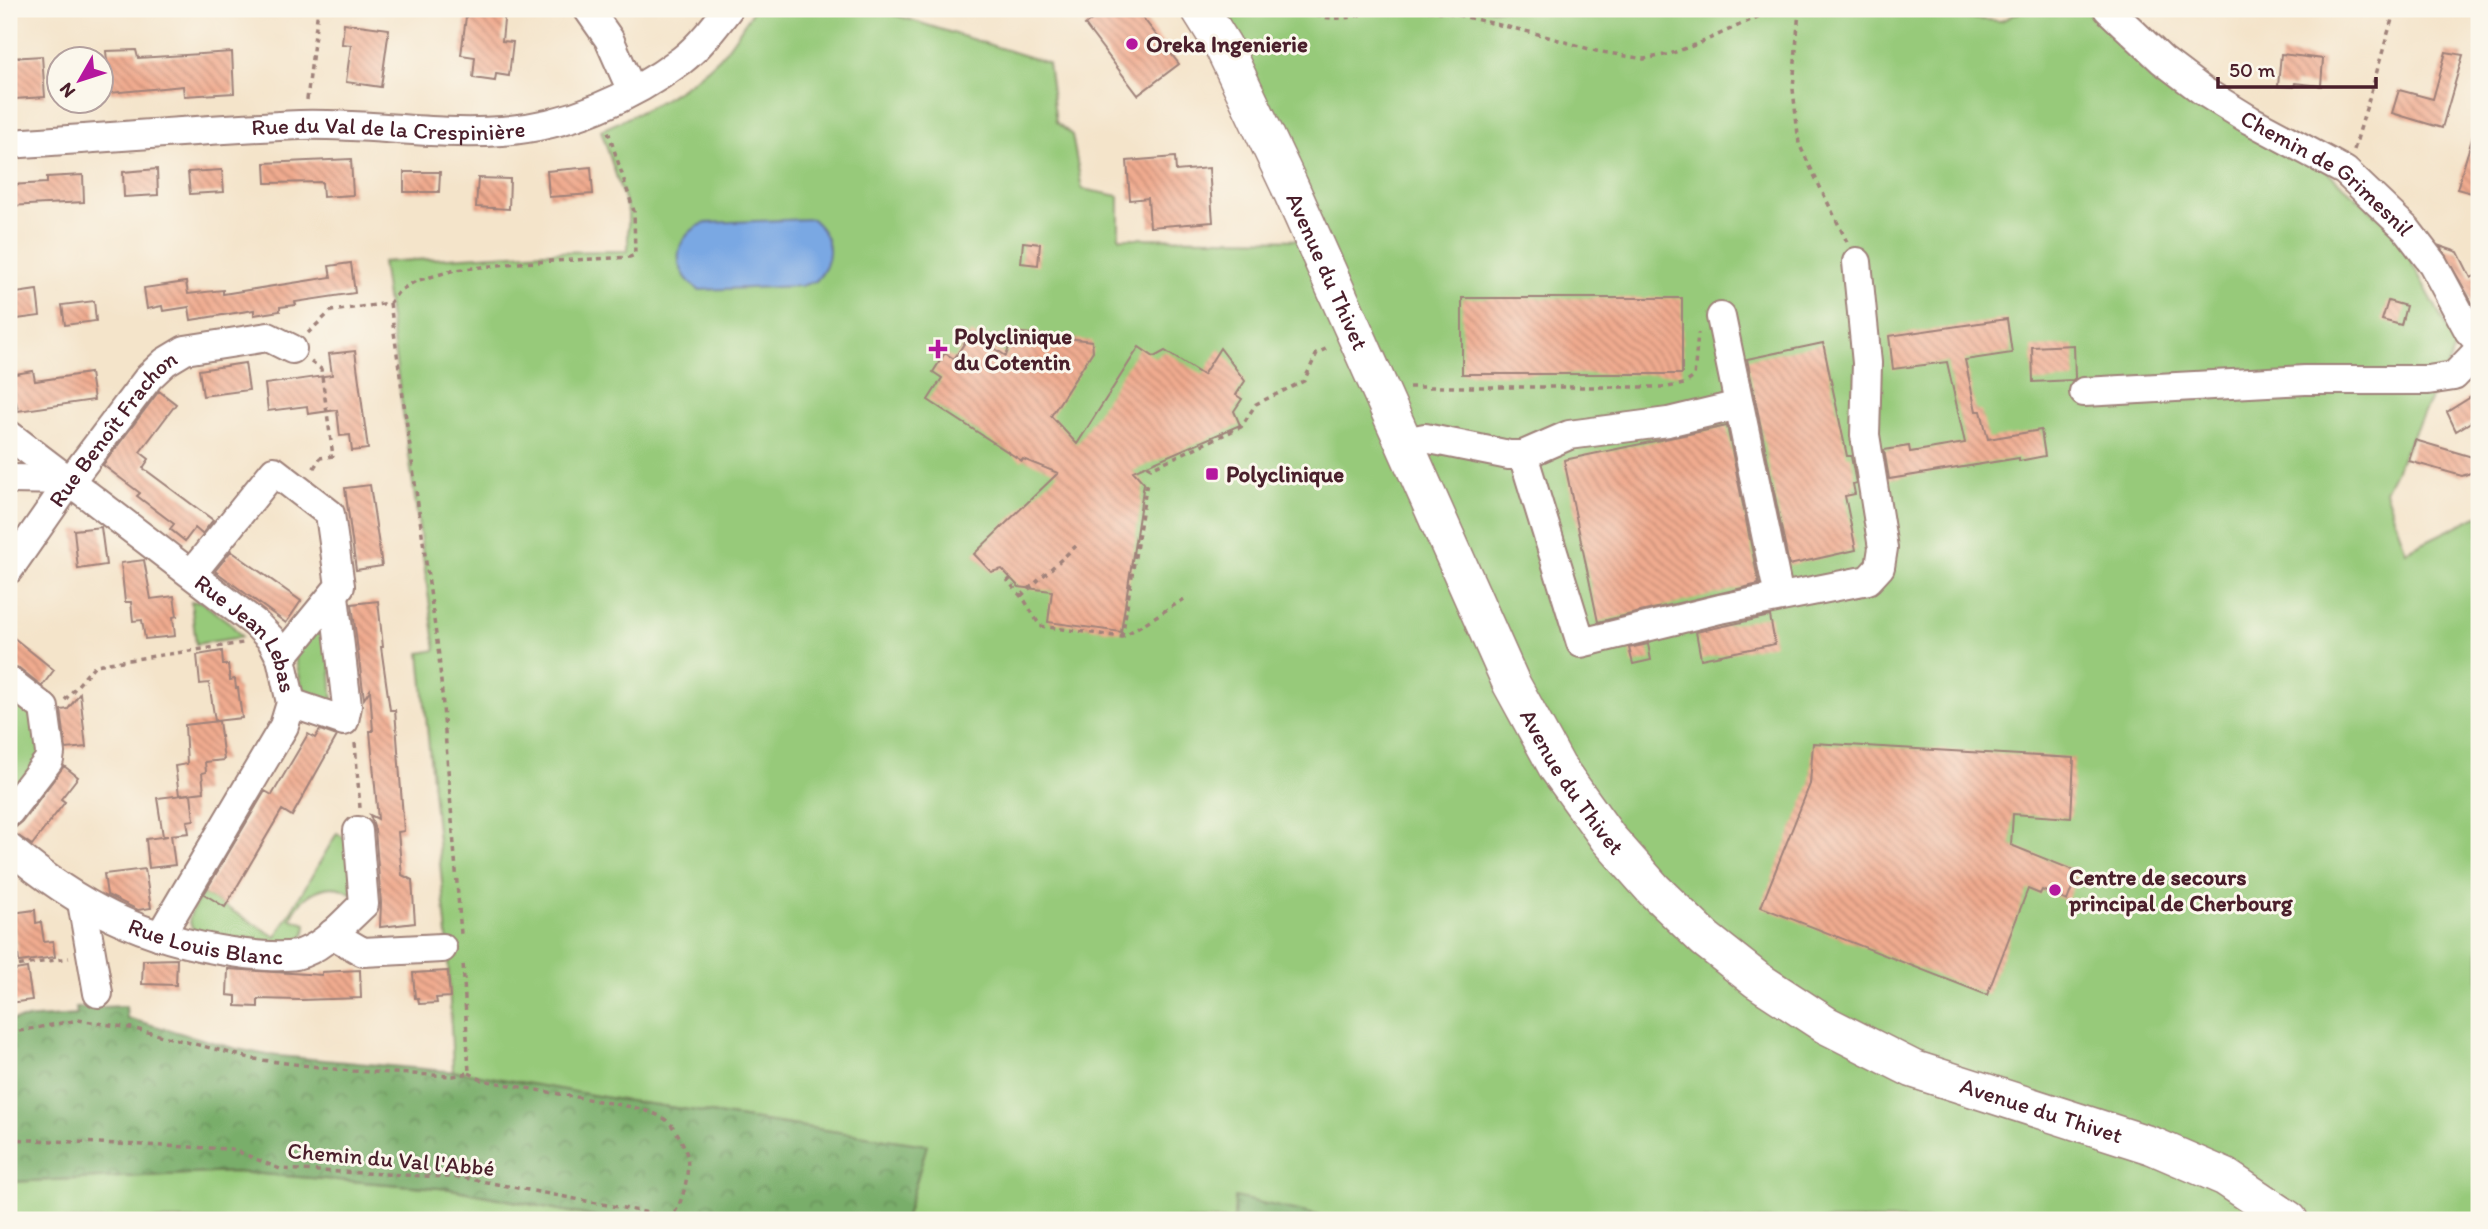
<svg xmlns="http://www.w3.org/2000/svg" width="2488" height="1229" font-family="Itim,sans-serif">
  <defs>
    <pattern id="forest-crowns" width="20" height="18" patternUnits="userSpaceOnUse" patternTransform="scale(1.75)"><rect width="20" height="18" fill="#79ae6a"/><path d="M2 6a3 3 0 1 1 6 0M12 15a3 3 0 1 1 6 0" fill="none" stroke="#658d57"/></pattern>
    <pattern id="building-back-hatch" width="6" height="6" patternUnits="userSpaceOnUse" patternTransform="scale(1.75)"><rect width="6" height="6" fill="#f0ab8f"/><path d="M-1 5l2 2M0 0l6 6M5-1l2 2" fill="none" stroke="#c48b75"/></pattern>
  </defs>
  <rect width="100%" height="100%" fill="#fbf7ec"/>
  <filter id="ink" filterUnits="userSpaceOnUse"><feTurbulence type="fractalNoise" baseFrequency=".0143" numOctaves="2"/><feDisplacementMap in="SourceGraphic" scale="14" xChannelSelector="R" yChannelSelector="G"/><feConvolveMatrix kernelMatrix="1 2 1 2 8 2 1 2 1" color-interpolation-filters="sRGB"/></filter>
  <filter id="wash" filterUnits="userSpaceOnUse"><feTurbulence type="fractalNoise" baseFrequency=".00686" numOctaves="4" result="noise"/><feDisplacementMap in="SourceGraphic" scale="28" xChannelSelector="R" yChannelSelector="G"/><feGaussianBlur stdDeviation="1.57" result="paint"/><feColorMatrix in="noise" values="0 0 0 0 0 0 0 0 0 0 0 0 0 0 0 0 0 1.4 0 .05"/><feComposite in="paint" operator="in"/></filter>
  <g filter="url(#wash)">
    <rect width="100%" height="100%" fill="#f4e4ca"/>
    <!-- green -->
    <path fill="#97ca7a" stroke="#707452" stroke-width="2" d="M 754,9 L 876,9 L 1048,63 L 1056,122 L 1072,135 L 1082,189 L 1119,196 L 1119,238 L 1313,240 L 1200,9 L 1844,9 L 2001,21 L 2026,9 L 2090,9 L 2121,36 L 2318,164 L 2394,230 L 2457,346 L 2385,491 L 2406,551 L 2479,515 L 2479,1220 L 905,1220 L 926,1145 L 615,1099 L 453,1071 L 447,936 L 420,653 L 436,650 L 382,262 L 544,252 L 628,251 L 628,212 L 601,130 C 644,111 686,91 720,57 C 733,43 743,25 754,9 Z
      M 200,601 L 230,623 L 242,637 L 196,644 L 191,602 Z
      M 328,617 L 333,705 L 305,700 L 294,653 Z
      M 9,690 L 33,708 L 44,748 L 9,800 Z
      M 337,833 L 350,842 L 352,894 C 329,877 300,895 291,919 L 306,924 C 306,934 303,941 294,945 L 200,938 C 182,917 190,916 202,893 L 276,937 Z
      M 235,1172 L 451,1189 L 611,1220 L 9,1220 L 9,1182 Z"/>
    <!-- forest -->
    <path fill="url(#forest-crowns)" stroke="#62664a" stroke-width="2" d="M 126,1006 L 127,1018 L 237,1049 L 268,1055 L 469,1073 L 615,1099 L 927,1145 L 905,1220 L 611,1220 L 451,1189 L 235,1172 L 9,1182 L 9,1020 L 77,1015 L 76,1008 Z
      M 1235,1197 L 1334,1219 L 1335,1220 L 1234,1220 Z"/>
    <!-- water -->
    <path fill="#7aa8e3" stroke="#626487" stroke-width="2" d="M 812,219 C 833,237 835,260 816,281 L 801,286 L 699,290 C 670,271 672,236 705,223 Z"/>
    <g id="blocks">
      <!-- building -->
      <path fill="url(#building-back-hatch)" d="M 467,9 L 505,10 L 502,41 L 513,42 L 509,76 L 496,74 L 495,81 L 473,78 L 475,57 L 461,55 Z
        M 1106,9 L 1136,9 L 1179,64 L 1138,95 L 1085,25 Z
        M 344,23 L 389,29 L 381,87 L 346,82 L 351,45 L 342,44 Z
        M 136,50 L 138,58 L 232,52 L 234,93 L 184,96 L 183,86 L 110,93 L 106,51 Z
        M 2446,52 L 2463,55 L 2442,128 L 2392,113 L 2399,90 L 2433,99 Z
        M 2281,54 L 2323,59 L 2321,86 L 2295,83 L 2294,87 L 2278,86 Z
        M 42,56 L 45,97 L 14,99 L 13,93 L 9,93 L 10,58 Z
        M 2475,129 L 2479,130 L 2479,195 L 2457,189 Z
        M 1175,157 L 1176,171 L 1209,168 L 1213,222 L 1150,227 L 1148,198 L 1130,200 L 1127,161 Z
        M 351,159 L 353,195 L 323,197 L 322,182 L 266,183 L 265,163 Z
        M 591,167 L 593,194 L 549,197 L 547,171 Z
        M 157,169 L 158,195 L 124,197 L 123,172 Z
        M 222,170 L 224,192 L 190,194 L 188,172 Z
        M 404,172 L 440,172 L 439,192 L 404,192 Z
        M 83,175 L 84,202 L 9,206 L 9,185 L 47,183 L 47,177 Z
        M 478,178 L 510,179 L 509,209 L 476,207 Z
        M 1023,242 L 1040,244 L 1038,265 L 1021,263 Z
        M 2440,246 L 2458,252 L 2471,278 L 2479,274 L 2479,315 Z
        M 351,263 L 355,293 L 295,302 L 296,305 L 280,307 L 280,311 L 254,315 L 254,310 L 191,320 L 189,307 L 163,311 L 162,306 L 147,309 L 144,288 L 186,282 L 188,294 L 223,290 L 223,294 L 331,277 L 329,266 Z
        M 37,290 L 40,316 L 9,320 L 9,294 Z
        M 1462,298 L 1682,298 L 1682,374 L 1462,374 Z
        M 94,301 L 96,321 L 65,325 L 62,305 Z
        M 2388,301 L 2406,306 L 2401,325 L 2382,320 Z
        M 2007,319 L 2012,353 L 1965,360 L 1976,411 L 1981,411 L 1988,439 L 2041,430 L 2045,456 L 2019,461 L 2019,458 L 1889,479 L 1884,450 L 1909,446 L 1910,452 L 1965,443 L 1947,362 L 1893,369 L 1889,336 Z
        M 1014,332 L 1092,341 L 1093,351 L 1051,416 L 1077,444 L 1139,347 L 1154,357 L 1165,351 L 1203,375 L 1220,348 L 1245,381 L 1236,395 L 1242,399 L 1234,411 L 1240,425 L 1133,471 L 1144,483 L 1121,632 L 1048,622 L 1052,591 L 1019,587 L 1002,569 L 991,572 L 974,554 L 1058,473 L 1023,459 L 1022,461 L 928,400 L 942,378 L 933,372 L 945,353 L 954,359 L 971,333 L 1006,356 Z
        M 1823,343 L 1847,456 L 1851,456 L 1856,483 L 1853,484 L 1855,494 L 1845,496 L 1856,550 L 1789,565 L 1747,359 Z
        M 2074,345 L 2075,378 L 2073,380 L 2033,382 L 2032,347 Z
        M 355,351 L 368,449 L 352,451 L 350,435 L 340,436 L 337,410 L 308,414 L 307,406 L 268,411 L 265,384 L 332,375 L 329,354 Z
        M 245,363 L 249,390 L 203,396 L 199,370 Z
        M 33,371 L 35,381 L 90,373 L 94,400 L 18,411 L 16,402 L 9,402 L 9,375 Z
        M 159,391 L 176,404 L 140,452 L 149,459 L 143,468 L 213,520 L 202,534 L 195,528 L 185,541 L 170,529 L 174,524 L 137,496 L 140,493 L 103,465 Z
        M 2479,392 L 2479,417 L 2456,431 L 2447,412 Z
        M 1727,426 L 1759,584 L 1598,622 L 1564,460 Z
        M 2415,440 L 2479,459 L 2479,470 L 2462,476 L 2409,461 Z
        M 370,485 L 382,566 L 356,570 L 345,488 Z
        M 101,527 L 106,565 L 78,569 L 74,530 Z
        M 231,551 L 301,601 L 286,623 L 215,571 Z
        M 144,560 L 151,599 L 174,596 L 177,616 L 173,617 L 175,636 L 145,639 L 142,620 L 133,621 L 131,602 L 125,602 L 121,563 Z
        M 378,601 L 383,647 L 381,647 L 390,710 L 395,710 L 404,831 L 398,832 L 402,875 L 412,880 L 415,923 L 380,927 L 381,903 L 375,830 L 370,815 L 378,819 L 370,731 L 373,731 L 370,690 L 364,699 L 352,604 Z
        M 1770,616 L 1775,644 L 1701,659 L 1696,632 Z
        M 9,634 L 54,670 L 42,686 L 19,668 L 9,665 Z
        M 1648,644 L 1651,660 L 1633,664 L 1629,648 Z
        M 222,651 L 223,665 L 228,665 L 230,680 L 235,679 L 236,688 L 238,688 L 242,718 L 215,721 L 209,683 L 200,684 L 197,655 Z
        M 80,693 L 86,747 L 66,749 L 61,710 L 68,709 Z
        M 219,721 L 224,760 L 205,762 L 206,772 L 202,773 L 204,792 L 179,795 L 175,766 L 187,764 L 185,725 Z
        M 320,730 L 337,736 L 292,816 L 282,810 L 225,907 L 204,894 L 265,791 L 272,795 L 308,734 L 315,738 Z
        M 1813,743 L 2074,758 L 2071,818 L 2013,814 L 2011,845 L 2078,872 L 2067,901 L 2042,890 L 2040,894 L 2028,889 L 1987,995 L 1761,907 L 1810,784 Z
        M 64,766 L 78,777 L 61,799 L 65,802 L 32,845 L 11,831 L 22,822 Z
        M 191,794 L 194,820 L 187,821 L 189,833 L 171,835 L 175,865 L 149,868 L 146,839 L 168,836 L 163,836 L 157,798 Z
        M 145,869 L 151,908 L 138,910 L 107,895 L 104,874 Z
        M 35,910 L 36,923 L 41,922 L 44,942 L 53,941 L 55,957 L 19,962 L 12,913 Z
        M 177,959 L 176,985 L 142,984 L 143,960 Z
        M 27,968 L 32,1000 L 9,1003 L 9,971 Z
        M 228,969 L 322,975 L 322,972 L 360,970 L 361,998 L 300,1000 L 258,999 L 258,1007 L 236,1006 L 236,996 L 227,995 Z
        M 448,971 L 450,997 L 436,998 L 437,1003 L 419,1004 L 418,998 L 415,998 L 413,973 Z"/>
    </g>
  </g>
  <g filter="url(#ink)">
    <use href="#blocks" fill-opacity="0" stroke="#9f827a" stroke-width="2"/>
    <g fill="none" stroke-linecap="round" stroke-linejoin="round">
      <defs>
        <g id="minor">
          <path d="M 588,9 L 609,39 L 632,91"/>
          <path id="s1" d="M 2108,9 L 2162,60 L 2203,91 L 2250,120 L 2345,171 L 2407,230 L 2433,264 L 2469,331 L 2479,342"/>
          <path id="s2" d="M 9,144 C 106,138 203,129 300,125 C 367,123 435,136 502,131 C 567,126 630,99 682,60 C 699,47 715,26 728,9"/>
          <path d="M 1721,317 L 1779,597"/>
          <path d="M 2084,392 L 2305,380 L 2428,380 L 2454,376 L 2479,350"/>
          <path id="s3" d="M 9,435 L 255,623 L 271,639 L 281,658 L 291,703 L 284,726 L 160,936"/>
          <path d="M 1404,442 L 1425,438 L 1509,455 L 1523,455 L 1569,435 L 1668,422 L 1739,405"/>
          <path d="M 1523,455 L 1581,643 L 1720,609 L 1868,580 L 1880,567 L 1883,548 L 1865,435 L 1867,363 L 1857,262"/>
          <path d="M 9,479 L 71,480"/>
          <path id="s4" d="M 9,569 L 71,480 L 149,377 L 165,362 L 185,350 L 268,337 L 292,349"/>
          <path d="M 192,573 L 274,471 L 330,514 L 340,586 L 281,658"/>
          <path d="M 9,681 L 44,708 L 50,753 L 49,760 L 9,812"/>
          <path d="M 291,703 L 344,721 L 347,706 L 334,596"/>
          <path id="s5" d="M 9,848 C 78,906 142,939 232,952 C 249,955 279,958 296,955 C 323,949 344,922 364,904 L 358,831"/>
          <path d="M 82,902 L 98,993"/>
          <path d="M 332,934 L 363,952 L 442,948"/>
        </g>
        <g id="major">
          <path id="s6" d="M 1200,9 L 1223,46 L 1289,185 L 1511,683 L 1557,767 L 1608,838 L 1654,890 L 1705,939 L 1757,980 L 1826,1025 L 1913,1069 L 2153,1146 L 2225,1177 L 2289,1220"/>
        </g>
      </defs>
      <!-- minor casing -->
      <use href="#minor" stroke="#9f827a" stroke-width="32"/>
      <!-- major casing -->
      <use href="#major" stroke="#9f827a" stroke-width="40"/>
      <!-- path -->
      <path stroke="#9f827a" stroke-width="3.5" stroke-dasharray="5 5" stroke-linecap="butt" d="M 1297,9 C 1314,17 1333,20 1352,17 C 1362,15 1370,10 1380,9
        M 1398,9 L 1445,12 L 1538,34 L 1596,51 L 1644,59 L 1670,54 L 1700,43 L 1775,9
        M 1799,9 L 1793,89 L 1799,144 L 1847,242
        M 1937,9 C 1962,14 1990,19 2014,9
        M 307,100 L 318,9
        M 2354,150 L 2395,9
        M 390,303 L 439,656 L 461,934
        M 308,333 L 331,311 L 390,303 L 399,291 L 416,281 L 455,270 L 517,263 L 630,257 L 635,255 L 634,211 L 607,128
        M 311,362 L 321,369 L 333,456 L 320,458 L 312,471
        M 1409,387 L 1668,387 L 1684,384 L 1694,377 L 1698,333
        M 1147,466 L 1151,468 L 1241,427 L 1256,404 L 1304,381 L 1317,353 L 1330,347
        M 1011,578 L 1008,581 L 1025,601 L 1040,626 L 1122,637 L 1186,598
        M 1021,596 L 1076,546
        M 1122,637 L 1147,482
        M 65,700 L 95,665 L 243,643
        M 355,743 L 360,808
        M 9,967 L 69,958
        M 9,1033 L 78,1020 L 131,1028 L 254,1059 L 350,1071 L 453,1076 L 469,1073 L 463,962
        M 469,1073 L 482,1080 L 632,1107 C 646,1111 663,1114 672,1126 C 678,1133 685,1146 687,1156 C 690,1170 683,1210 669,1217
        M 9,1139 L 232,1149 L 280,1169 L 465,1178 L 686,1220"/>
      <!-- minor -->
      <use href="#minor" stroke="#fff" stroke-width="28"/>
      <!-- major -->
      <use href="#major" stroke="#fff" stroke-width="37"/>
    </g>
  </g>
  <!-- markers -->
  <g fill="#b5179e" stroke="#fbf7ec" stroke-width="2.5">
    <circle cx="1132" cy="44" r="7"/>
    <path d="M934.5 338.5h7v7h7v7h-7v7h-7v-7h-7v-7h7z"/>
    <rect x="1205" y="467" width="14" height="14" rx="3.5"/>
    <circle cx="2055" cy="890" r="7"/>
  </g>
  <g text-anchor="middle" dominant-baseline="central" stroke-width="6" stroke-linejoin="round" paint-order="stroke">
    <!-- poi labels -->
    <g font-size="23" font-weight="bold" fill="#4a1f2b" stroke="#fbf7ec" text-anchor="start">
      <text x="1146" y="44">Oreka Ingenierie</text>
      <text x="954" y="336">Polyclinique<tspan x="954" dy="26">du Cotentin</tspan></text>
      <text x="1226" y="474">Polyclinique</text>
      <text x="2069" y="877">Centre de secours<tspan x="2069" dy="26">principal de Cherbourg</tspan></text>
    </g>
    <!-- street labels -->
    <g font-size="23" fill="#4a1f2b" stroke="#fbf7ec">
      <text stroke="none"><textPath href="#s2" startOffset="380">Rue du Val de la Crespinière</textPath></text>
      <text stroke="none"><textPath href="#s1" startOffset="275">Chemin de Grimesnil</textPath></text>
      <text stroke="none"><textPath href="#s6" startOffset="292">Avenue du Thivet</textPath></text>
      <text stroke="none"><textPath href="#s4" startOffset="175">Rue Benoît Frachon</textPath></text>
      <text stroke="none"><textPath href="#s3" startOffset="313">Rue Jean Lebas</textPath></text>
      <text stroke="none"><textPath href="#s6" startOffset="859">Avenue du Thivet</textPath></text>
      <text stroke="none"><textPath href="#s5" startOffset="222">Rue Louis Blanc</textPath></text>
      <text stroke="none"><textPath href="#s6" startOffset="1447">Avenue du Thivet</textPath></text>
      <text transform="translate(391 1159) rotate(5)">Chemin du Val l'Abbé</text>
    </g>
  </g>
  <!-- margin -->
  <rect width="2488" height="1229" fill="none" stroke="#fbf7ec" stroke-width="35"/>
  <!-- north arrow -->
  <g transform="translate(80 80) rotate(231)"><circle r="33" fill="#fbf7ec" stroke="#b4a19f" stroke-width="2"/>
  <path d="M0-5L12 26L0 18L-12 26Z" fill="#b5179e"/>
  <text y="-10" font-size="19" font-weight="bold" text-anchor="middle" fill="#4a1f2b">N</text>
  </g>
  <!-- scale -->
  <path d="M2218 77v10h158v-10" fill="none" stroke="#4a1f2b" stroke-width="3.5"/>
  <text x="2229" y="77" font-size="21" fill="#4a1f2b" stroke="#fbf7ec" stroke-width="5" paint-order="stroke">50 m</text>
</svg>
